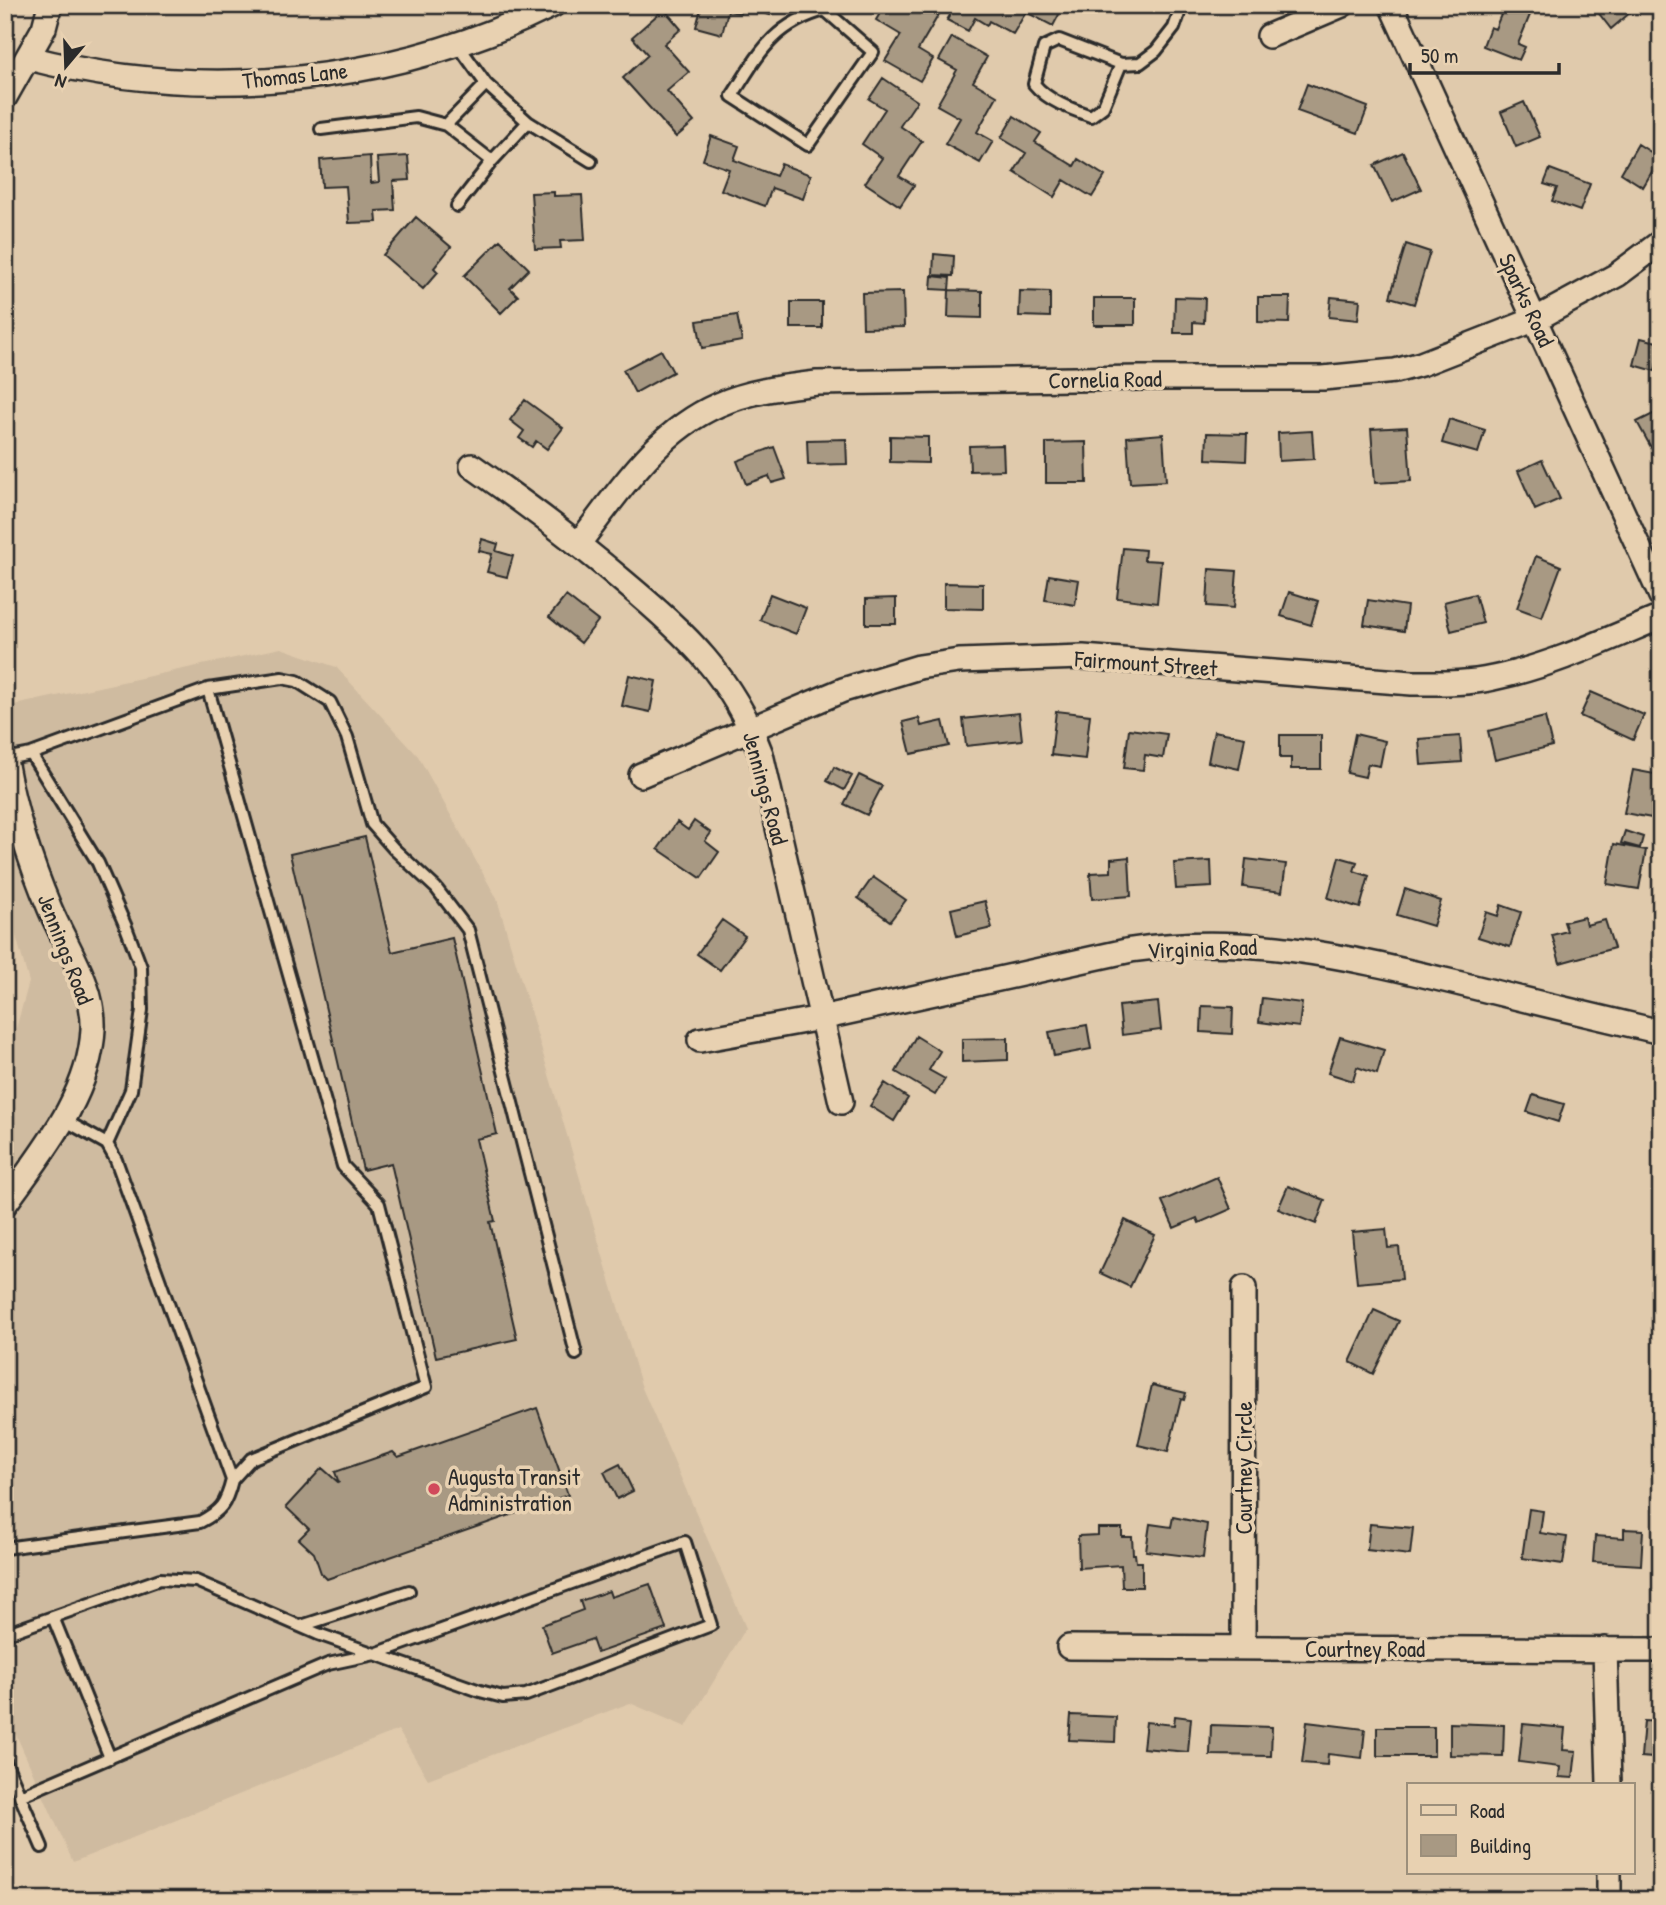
<svg xmlns="http://www.w3.org/2000/svg" width="1666" height="1905" font-family="'Patrick Hand',sans-serif">
  <rect width="100%" height="100%" fill="#e0caac"/>
  <filter id="ink" filterUnits="userSpaceOnUse"><feTurbulence type="fractalNoise" baseFrequency=".0143" numOctaves="2"/><feDisplacementMap in="SourceGraphic" scale="14" xChannelSelector="R" yChannelSelector="G"/><feConvolveMatrix kernelMatrix="1 2 1 2 8 2 1 2 1" color-interpolation-filters="sRGB"/></filter>
  <g filter="url(#ink)">
    <!-- built -->
    <path fill="#cfbba0" d="M 281,648 L 336,667 L 418,756 L 497,899 L 642,1388 L 746,1628 L 686,1727 L 630,1703 L 428,1779 L 398,1730 L 73,1862 L 5,1710 L 5,1068 L 29,982 L 5,897 L 5,707 Z"/>
    <!-- building -->
    <path fill="#a89983" stroke="#2b2b2b" stroke-width="2" d="M 208,5 L 261,5 L 261,7 L 208,10 Z
      M 702,5 L 772,5 L 770,15 L 741,7 L 740,13 L 728,11 L 722,34 L 696,27 Z
      M 885,5 L 924,5 L 939,14 L 918,50 L 933,59 L 920,81 L 885,61 L 901,35 L 876,20 Z
      M 956,5 L 1064,5 L 1053,26 L 1026,12 L 1013,34 L 989,21 L 987,25 L 975,18 L 968,31 L 947,20 Z
      M 1505,5 L 1519,5 L 1532,10 L 1518,44 L 1525,47 L 1519,60 L 1483,46 L 1490,27 L 1495,29 Z
      M 1604,5 L 1625,5 L 1631,12 L 1611,29 L 1597,11 Z
      M 664,9 L 681,29 L 664,44 L 689,72 L 667,91 L 694,122 L 676,137 L 623,78 L 648,55 L 632,37 Z
      M 952,37 L 987,57 L 973,82 L 997,96 L 977,132 L 993,141 L 980,163 L 945,144 L 960,118 L 937,105 L 957,70 L 939,60 Z
      M 883,78 L 917,101 L 900,126 L 922,141 L 899,176 L 914,185 L 900,206 L 865,183 L 882,158 L 862,144 L 885,109 L 869,99 Z
      M 1307,84 L 1368,107 L 1358,133 L 1297,111 Z
      M 1524,102 L 1540,137 L 1516,147 L 1501,112 Z
      M 1014,116 L 1041,133 L 1035,142 L 1074,166 L 1078,159 L 1105,176 L 1092,197 L 1064,180 L 1054,197 L 1014,172 L 1026,153 L 1001,138 Z
      M 711,136 L 739,146 L 734,160 L 776,176 L 781,164 L 811,175 L 803,199 L 772,188 L 765,206 L 721,190 L 729,169 L 703,160 Z
      M 1638,144 L 1660,158 L 1643,187 L 1621,173 Z
      M 1403,152 L 1421,189 L 1392,202 L 1374,165 Z
      M 370,156 L 371,183 L 379,182 L 377,158 L 408,156 L 410,180 L 393,181 L 395,210 L 376,211 L 377,222 L 349,223 L 346,186 L 322,187 L 320,160 Z
      M 1550,169 L 1590,184 L 1580,211 L 1552,201 L 1557,188 L 1544,184 Z
      M 554,192 L 554,196 L 582,195 L 585,240 L 560,241 L 561,248 L 535,249 L 531,193 Z
      M 416,217 L 451,247 L 434,268 L 438,272 L 423,289 L 383,255 Z
      M 500,240 L 529,269 L 510,288 L 518,296 L 501,313 L 464,276 Z
      M 1406,244 L 1430,252 L 1414,304 L 1390,297 Z
      M 934,254 L 954,256 L 953,276 L 933,275 Z
      M 932,276 L 950,278 L 949,290 L 931,289 Z
      M 949,290 L 982,291 L 982,318 L 948,317 Z
      M 1020,291 L 1050,292 L 1050,317 L 1019,316 Z
      M 903,292 L 904,327 L 863,328 L 862,293 Z
      M 1175,297 L 1205,298 L 1204,323 L 1193,322 L 1193,333 L 1174,333 Z
      M 1258,297 L 1290,297 L 1289,323 L 1258,322 Z
      M 1331,297 L 1360,300 L 1358,320 L 1329,317 Z
      M 1094,298 L 1135,298 L 1135,325 L 1094,325 Z
      M 791,302 L 822,302 L 822,328 L 791,328 Z
      M 737,315 L 742,341 L 702,348 L 697,321 Z
      M 1641,338 L 1661,343 L 1655,371 L 1634,365 Z
      M 661,350 L 673,372 L 635,393 L 623,370 Z
      M 525,400 L 563,428 L 547,449 L 536,441 L 532,447 L 519,438 L 524,431 L 510,420 Z
      M 1661,410 L 1661,459 L 1658,460 L 1637,422 Z
      M 1449,419 L 1485,430 L 1478,453 L 1442,443 Z
      M 1407,427 L 1411,481 L 1375,483 L 1371,429 Z
      M 1312,431 L 1314,459 L 1279,461 L 1278,433 Z
      M 1207,433 L 1247,434 L 1246,461 L 1206,459 Z
      M 1163,434 L 1166,481 L 1130,483 L 1127,437 Z
      M 890,436 L 928,437 L 928,463 L 890,462 Z
      M 846,439 L 847,464 L 808,465 L 807,440 Z
      M 1086,442 L 1087,483 L 1046,483 L 1046,443 Z
      M 1003,445 L 1004,470 L 970,471 L 969,446 Z
      M 774,447 L 786,479 L 772,483 L 769,476 L 746,484 L 737,461 Z
      M 1542,460 L 1560,499 L 1535,510 L 1518,471 Z
      M 482,539 L 498,544 L 496,551 L 513,556 L 507,577 L 487,572 L 492,554 L 479,551 Z
      M 1123,548 L 1145,550 L 1144,560 L 1161,561 L 1157,603 L 1117,598 Z
      M 1536,556 L 1561,566 L 1542,617 L 1517,608 Z
      M 1209,569 L 1237,571 L 1234,608 L 1207,606 Z
      M 1049,575 L 1079,580 L 1075,605 L 1045,600 Z
      M 944,583 L 983,584 L 983,609 L 944,608 Z
      M 1289,592 L 1318,601 L 1311,625 L 1281,616 Z
      M 770,594 L 806,608 L 796,634 L 760,620 Z
      M 1475,594 L 1483,623 L 1451,631 L 1444,602 Z
      M 566,596 L 598,621 L 581,643 L 549,617 Z
      M 896,598 L 896,624 L 866,624 L 866,599 Z
      M 1368,600 L 1407,606 L 1404,631 L 1364,625 Z
      M 629,675 L 656,681 L 650,712 L 622,706 Z
      M 1591,692 L 1644,715 L 1633,740 L 1580,716 Z
      M 1056,711 L 1090,715 L 1085,759 L 1051,755 Z
      M 1019,713 L 1022,740 L 966,746 L 963,719 Z
      M 1545,717 L 1552,746 L 1495,760 L 1488,731 Z
      M 919,718 L 921,726 L 943,721 L 949,746 L 911,754 L 903,722 Z
      M 1129,729 L 1167,734 L 1163,758 L 1145,755 L 1143,770 L 1124,768 Z
      M 1214,731 L 1245,737 L 1239,769 L 1208,762 Z
      M 1355,734 L 1385,741 L 1380,766 L 1368,764 L 1365,777 L 1347,773 Z
      M 1280,735 L 1321,735 L 1321,769 L 1291,769 L 1291,758 L 1280,758 Z
      M 1460,736 L 1462,762 L 1421,765 L 1419,739 Z
      M 834,767 L 852,776 L 844,790 L 827,781 Z
      M 1633,770 L 1660,775 L 1652,818 L 1624,813 Z
      M 859,775 L 882,786 L 867,815 L 844,804 Z
      M 694,821 L 711,833 L 705,841 L 719,852 L 701,878 L 658,849 L 677,822 L 688,830 Z
      M 1625,831 L 1643,837 L 1640,848 L 1621,843 Z
      M 365,837 L 392,952 L 452,938 L 497,1134 L 476,1139 L 495,1221 L 490,1222 L 517,1339 L 436,1357 L 391,1163 L 363,1170 L 290,854 Z
      M 1614,844 L 1646,850 L 1639,889 L 1607,884 Z
      M 1129,857 L 1131,896 L 1092,899 L 1090,873 L 1111,872 L 1111,859 Z
      M 1339,857 L 1357,862 L 1354,871 L 1369,876 L 1360,908 L 1328,898 Z
      M 1246,859 L 1286,864 L 1282,892 L 1243,887 Z
      M 1211,861 L 1212,887 L 1176,889 L 1174,863 Z
      M 873,877 L 906,900 L 890,921 L 858,898 Z
      M 1405,889 L 1441,901 L 1433,926 L 1397,915 Z
      M 985,901 L 992,928 L 957,936 L 951,909 Z
      M 1501,905 L 1521,912 L 1510,947 L 1478,937 L 1486,912 L 1498,916 Z
      M 1584,917 L 1586,925 L 1605,920 L 1614,948 L 1560,963 L 1552,935 L 1567,931 L 1564,922 Z
      M 722,920 L 745,936 L 720,970 L 697,954 Z
      M 1262,998 L 1302,1003 L 1299,1027 L 1259,1022 Z
      M 1158,1002 L 1161,1030 L 1122,1035 L 1119,1006 Z
      M 1202,1006 L 1233,1007 L 1232,1034 L 1201,1032 Z
      M 1087,1025 L 1091,1049 L 1054,1056 L 1049,1032 Z
      M 916,1036 L 940,1051 L 929,1070 L 945,1079 L 935,1095 L 896,1072 Z
      M 1340,1037 L 1384,1050 L 1377,1074 L 1357,1067 L 1353,1081 L 1328,1073 Z
      M 1008,1038 L 1008,1060 L 962,1062 L 962,1039 Z
      M 885,1083 L 908,1098 L 894,1121 L 870,1106 Z
      M 1533,1095 L 1564,1104 L 1558,1122 L 1527,1112 Z
      M 1217,1177 L 1231,1209 L 1199,1223 L 1197,1218 L 1174,1228 L 1162,1201 Z
      M 1288,1186 L 1325,1200 L 1316,1224 L 1278,1209 Z
      M 1125,1220 L 1155,1235 L 1130,1287 L 1100,1273 Z
      M 1386,1229 L 1388,1248 L 1399,1247 L 1402,1279 L 1357,1283 L 1352,1232 Z
      M 1374,1310 L 1399,1321 L 1373,1374 L 1350,1362 Z
      M 1152,1385 L 1186,1393 L 1184,1400 L 1181,1399 L 1168,1452 L 1138,1445 Z
      M 537,1408 L 568,1495 L 327,1579 L 321,1573 L 314,1553 L 299,1539 L 309,1529 L 286,1507 L 322,1468 L 339,1483 L 335,1472 L 393,1452 L 398,1457 Z
      M 620,1464 L 633,1491 L 617,1499 L 604,1472 Z
      M 1529,1509 L 1543,1511 L 1540,1533 L 1567,1537 L 1563,1564 L 1522,1558 Z
      M 1173,1517 L 1207,1524 L 1203,1558 L 1146,1551 L 1150,1524 L 1171,1527 Z
      M 1370,1524 L 1413,1528 L 1410,1555 L 1367,1550 Z
      M 1098,1528 L 1122,1528 L 1122,1537 L 1132,1537 L 1133,1554 L 1135,1554 L 1136,1562 L 1142,1562 L 1142,1587 L 1122,1587 L 1121,1565 L 1079,1568 L 1078,1536 L 1098,1535 Z
      M 1624,1529 L 1643,1530 L 1641,1565 L 1593,1562 L 1595,1536 L 1624,1538 Z
      M 650,1584 L 666,1629 L 597,1653 L 592,1639 L 552,1653 L 542,1625 L 583,1610 L 580,1601 L 609,1591 L 611,1597 Z
      M 1071,1715 L 1116,1717 L 1115,1742 L 1069,1740 Z
      M 1175,1716 L 1191,1718 L 1188,1752 L 1143,1748 L 1146,1722 L 1174,1725 Z
      M 1644,1721 L 1661,1722 L 1661,1767 L 1653,1766 L 1653,1758 L 1641,1757 Z
      M 1307,1722 L 1365,1729 L 1362,1758 L 1328,1754 L 1327,1765 L 1302,1763 Z
      M 1450,1723 L 1504,1725 L 1503,1756 L 1450,1755 Z
      M 1523,1724 L 1565,1728 L 1563,1750 L 1576,1751 L 1573,1778 L 1559,1777 L 1560,1767 L 1519,1762 Z
      M 1211,1725 L 1272,1727 L 1271,1756 L 1210,1755 Z
      M 1377,1727 L 1434,1727 L 1434,1756 L 1377,1756 Z"/>
    <g fill="none" stroke-linecap="round" stroke-linejoin="round">
      <defs>
        <path id="lane" d="M 825,10 L 873,52 L 808,145 L 732,96 C 759,54 773,24 825,10 Z
          M 458,45 L 486,84 L 528,122 L 591,161
          M 1121,64 L 1103,107 L 1091,116 C 1071,109 1048,101 1034,84 L 1044,47 L 1059,40 L 1121,64 L 1140,63 L 1156,51 L 1174,28 L 1182,5
          M 446,125 L 486,84
          M 321,129 L 416,117 L 446,125 L 492,161
          M 457,206 L 492,161 L 528,122
          M 208,689 L 282,678 L 297,681 L 330,702 L 347,737 L 372,824 L 394,849 L 436,888 L 468,930 L 576,1354
          M 31,754 L 98,863 L 126,927 L 141,967 L 142,1010 L 131,1090 L 107,1144
          M 5,759 L 31,754 L 208,689 L 343,1166 L 379,1204 L 426,1387 L 251,1459 L 232,1480
          M 5,1548 L 200,1522 C 221,1511 226,1504 232,1480 L 116,1160 L 107,1144 L 64,1120
          M 53,1617 L 110,1758
          M 301,1626 L 409,1591
          M 5,1634 L 160,1579 L 196,1581 L 318,1634 L 480,1691 L 503,1697 L 526,1695 L 711,1625 L 685,1542 L 375,1654 L 328,1664 L 20,1796
          M 5,1761 L 42,1847"/>
        <path id="street" d="M 1391,5 L 1661,596
          M 1269,36 L 1342,5
          M 29,58 C 201,103 393,85 553,5
          M 5,97 L 44,28 L 50,5
          M 472,466 C 525,503 575,540 624,582 C 686,634 732,676 761,754 L 841,1102
          M 579,543 C 619,492 656,432 718,405 C 749,391 783,387 817,383 L 1140,378 L 1323,378 L 1395,371 L 1421,364 L 1536,319 L 1617,275 L 1661,242
          M 5,760 C 14,811 30,862 50,909 C 66,947 95,987 93,1029 C 90,1096 42,1152 5,1204
          M 641,775 L 843,690 L 919,667 L 959,661 L 1083,657 L 1412,683 C 1439,683 1467,684 1493,678 C 1551,666 1606,640 1661,617
          M 700,1040 L 821,1018 L 1131,950 C 1244,933 1344,956 1453,982 C 1522,999 1592,1016 1661,1032
          M 1069,1647 L 1661,1650
          M 1243,1647 L 1244,1288
          M 1605,1649 L 1609,1784
          M 1609,1900 L 1609,1872"/>
      </defs>
      <!-- lane casing -->
      <use href="#lane" stroke="#2b2b2b" stroke-width="16"/>
      <!-- street casing -->
      <use href="#street" stroke="#2b2b2b" stroke-width="28"/>
      <!-- lane -->
      <use href="#lane" stroke="#e8d1b1" stroke-width="10"/>
      <!-- street -->
      <use href="#street" stroke="#e8d1b1" stroke-width="23"/>
    </g>
  </g>
  <!-- markers -->
  <circle fill="#d1495b" stroke="#e8d1b1" stroke-width="2.5" cx="434" cy="1489" r="7"/>
  <g text-anchor="middle" dominant-baseline="central" stroke-width="7" stroke-linejoin="round" paint-order="stroke">
    <!-- street labels -->
    <g font-size="23" fill="#2b2b2b" stroke="#e8d1b1">
      <text transform="translate(295 75) rotate(-6)">Thomas Lane</text>
      <text transform="translate(1527 300) rotate(65)">Sparks Road</text>
      <text transform="translate(1105 379) rotate(-1)">Cornelia Road</text>
      <text transform="translate(1146 663) rotate(4)">Fairmount Street</text>
      <text transform="translate(766 788) rotate(75)">Jennings Road</text>
      <text transform="translate(1202 948) rotate(-2)">Virginia Road</text>
      <text transform="translate(66 949) rotate(69)">Jennings Road</text>
      <text transform="translate(1243 1468) rotate(-90)">Courtney Circle</text>
      <text x="1365" y="1648">Courtney Road</text>
    </g>
    <!-- poi labels -->
    <g font-size="23" fill="#2b2b2b" stroke="#e8d1b1" text-anchor="start">
      <text x="448" y="1476">Augusta Transit<tspan x="448" dy="26">Administration</tspan></text>
    </g>
  </g>
  <!-- margin -->
  <rect width="1666" height="1905" fill="none" stroke="#e8d1b1" stroke-width="28"/>
  <rect x="14" y="14" width="1638" height="1877" fill="none" stroke="#2b2b2b" stroke-width="2.5" filter="url(#ink)"/>
  <!-- legend -->
  <rect x="1407" y="1783" width="228" height="91" fill="#e8d1b1" stroke="#9c8f7b" stroke-width="2"/>
  <rect x="1421" y="1805" width="35" height="10" fill="#e8d1b1" stroke="#9c8f7b" stroke-width="2"/>
  <text x="1470" y="1818" font-size="21" fill="#2b2b2b">Road</text>
  <rect x="1421" y="1835" width="35" height="21" fill="#a89983" stroke="#9c8f7b" stroke-width="2"/>
  <text x="1470" y="1853" font-size="21" fill="#2b2b2b">Building</text>
  <!-- north arrow -->
  <g transform="translate(66 66) rotate(199)" stroke="#e8d1b1" stroke-width="5" paint-order="stroke">
  <path d="M0-5L12 26L0 18L-12 26Z" fill="#2b2b2b"/>
  <text y="-10" font-size="19" font-weight="bold" text-anchor="middle" fill="#2b2b2b">N</text>
  </g>
  <!-- scale -->
  <path d="M1410 63v10h149v-10" fill="none" stroke="#2b2b2b" stroke-width="3.5"/>
  <text x="1421" y="63" font-size="21" fill="#2b2b2b" stroke="#e8d1b1" stroke-width="5" paint-order="stroke">50 m</text>
</svg>
